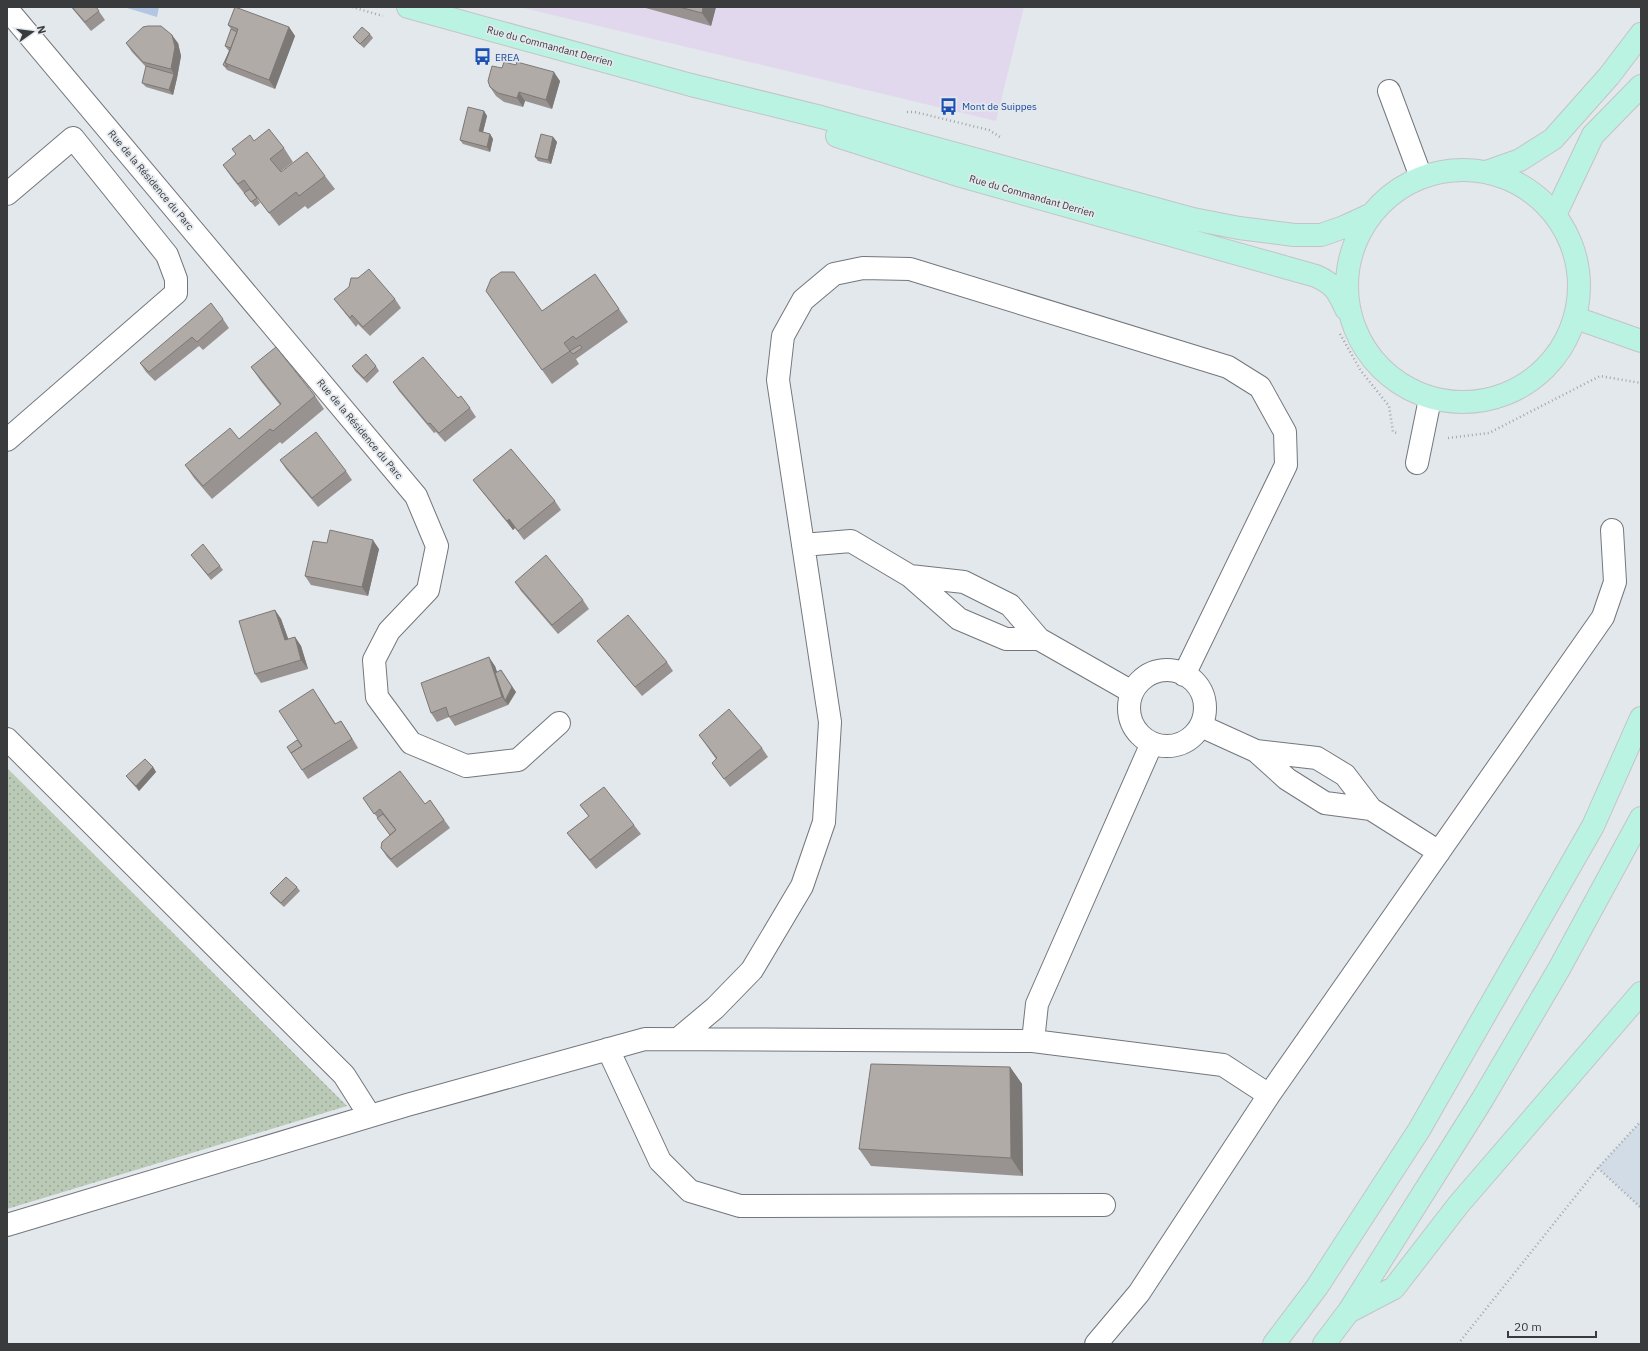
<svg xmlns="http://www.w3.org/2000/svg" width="1648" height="1351" font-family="'IBM Plex Sans',sans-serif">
  <defs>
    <pattern id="grass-dots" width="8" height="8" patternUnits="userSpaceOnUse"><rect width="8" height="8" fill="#bbcab7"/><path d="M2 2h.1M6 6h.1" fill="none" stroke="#99a596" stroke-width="1.8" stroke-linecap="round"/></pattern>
  </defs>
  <rect width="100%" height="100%" fill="#e3e8ed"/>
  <!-- built -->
  <path fill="#d2dce7" d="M 1641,1121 L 1641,1208 L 1598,1168 Z"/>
  <!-- education -->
  <path fill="#e2d8ed" d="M 519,7 L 1024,7 L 996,121 Z"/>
  <!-- grass -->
  <path fill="url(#grass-dots)" d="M 7,768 L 347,1106 L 7,1209 Z"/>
  <!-- water -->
  <path fill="#b2c5e1" d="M 124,7 L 159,7 L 157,17 Z"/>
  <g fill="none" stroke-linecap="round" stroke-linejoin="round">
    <defs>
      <path id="minor" d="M 7,9 L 416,496 L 437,546 L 428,590 L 389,631 L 374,660 L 377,697 L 411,743 L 466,766 L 518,760 L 559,723
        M 1389,91 L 1421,177
        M 7,194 L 73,138 L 167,255 L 176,279 L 176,293 L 7,440
        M 1417,463 L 1430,399
        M 803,545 L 851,541 L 910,576 L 964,582 L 1010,605 L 1039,639 L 1132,692
        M 910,576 L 959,619 L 1006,639 L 1039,639
        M1129 708a38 38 0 1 1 76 0a38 38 0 1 1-76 0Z
        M 1201,726 L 1256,751 L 1317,758 L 1345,775 L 1371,809 L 1439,852
        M 7,739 L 344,1075 L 370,1116
        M 1256,751 L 1287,779 L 1325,803 L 1371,809
        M 678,1039 L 715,1008 L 752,970 L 802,886 L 824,822 L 830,722 L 778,380 L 783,336 L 803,300 L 834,274 L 863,268 L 910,269 L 1228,367 L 1260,387 L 1285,432 L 1286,465 L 1184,675
        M 1033,1041 L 1037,1004 L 1152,743
        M 608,1049 L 660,1161 L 690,1191 L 740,1206 L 1104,1205
        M 1269,1095 L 1603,617 L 1615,582 L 1612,530
        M 7,1225 L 407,1105 L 645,1039 L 1033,1041 L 1223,1065 L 1269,1095 L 1139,1293 L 1096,1344"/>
      <path id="major" d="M 408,7 L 691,85 L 821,117 L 1193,219 L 1239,228 L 1294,235 L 1321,235 L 1344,227 L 1370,215
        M 837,136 L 961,176 L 1316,276 C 1334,284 1338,291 1346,309
        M1347 286a116 116 0 1 1 232 0a116 116 0 1 1-232 0Z
        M 1486,172 L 1520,160 L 1553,139 L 1609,76 L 1641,34
        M 1555,215 L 1593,135 L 1641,86
        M 1576,318 L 1641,341
        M 1350,1311 L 1394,1288 L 1459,1204 L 1641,993
        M 1274,1344 L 1317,1287 L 1419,1130 L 1593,826 L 1641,718
        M 1324,1344 L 1349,1311 L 1482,1100 L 1559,969 L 1641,818"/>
    </defs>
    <!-- minor casing -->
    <use href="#minor" stroke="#73777c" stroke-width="24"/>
    <!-- major casing -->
    <use href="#major" stroke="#c4c4c5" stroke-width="24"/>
    <!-- path -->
    <path stroke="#a2a6aa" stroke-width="2.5" stroke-dasharray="1 3" stroke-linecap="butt" d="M 352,7 L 383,16
      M 907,112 L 915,112 L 989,130 L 1000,137
      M 1340,334 L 1361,371 L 1389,406 L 1393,432 L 1397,433
      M 1448,438 L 1489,433 L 1600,376 L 1641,383
      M 1598,1168 L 1641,1208
      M 1458,1344 L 1598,1168 L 1641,1121"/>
    <!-- minor -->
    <use href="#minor" stroke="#fff" stroke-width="22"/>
    <!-- major -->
    <use href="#major" stroke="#baf3e2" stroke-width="22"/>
  </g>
  <!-- wall -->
  <path fill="#989390" d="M 71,7 L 96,7 L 105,20 L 91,31 Z
    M 642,7 L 716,7 L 711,26 Z
    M 228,25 L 289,27 L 295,36 L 275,89 L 227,70 L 223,65 L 229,51 L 228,50 L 225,46 L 231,29 Z
    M 370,34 L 373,38 L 364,48 L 356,41 L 353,37 Z
    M 126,43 L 178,43 L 181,56 L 177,78 L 173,95 L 146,87 L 142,83 L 146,67 L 132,52 Z
    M 502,68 L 560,81 L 552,109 L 525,101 L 523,107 L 504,102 L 496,96 L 490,87 Z
    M 484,111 L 487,116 L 483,132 L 490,134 L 493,139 L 490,152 L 463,144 L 460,140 Z
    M 553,137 L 557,142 L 551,164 L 538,161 L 535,157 Z
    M 254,141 L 284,148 L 293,162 L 280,172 L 281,172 L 325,176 L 335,189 L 308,209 L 305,206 L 279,226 L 255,195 L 260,203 L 255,207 L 232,178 L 223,165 Z
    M 595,274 L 628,322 L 576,359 L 579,364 L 552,384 L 486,291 L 542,311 Z
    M 334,299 L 395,299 L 401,308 L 370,336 L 358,324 L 356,327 L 341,308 Z
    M 223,319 L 229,328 L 203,350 L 199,346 L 155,381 L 146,372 L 140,363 Z
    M 352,366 L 376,366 L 379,371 L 367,383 L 355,371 Z
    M 251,367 L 315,396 L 324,409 L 282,444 L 280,442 L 212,499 L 194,478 L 185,465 L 239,439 L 280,405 L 260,380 Z
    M 393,382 L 458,398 L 470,408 L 476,417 L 445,442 L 436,432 L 434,433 L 399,391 Z
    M 280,460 L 346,471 L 352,480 L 318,507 L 286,469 Z
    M 473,480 L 555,501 L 561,510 L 524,540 L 515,528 L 513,530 L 479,488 Z
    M 327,543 L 379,549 L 368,596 L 311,585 L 305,576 Z
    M 191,555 L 220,566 L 223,570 L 211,580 Z
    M 515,582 L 583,600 L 589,609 L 558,634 L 521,591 Z
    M 275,610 L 281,619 L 288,639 L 295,637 L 301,646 L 308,669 L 261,683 L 255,674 Z
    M 597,641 L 667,662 L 673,671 L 642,696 L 603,649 Z
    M 495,666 L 497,672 L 516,692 L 508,705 L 455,726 L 449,717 L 437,722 L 431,713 Z
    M 319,698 L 336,724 L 341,721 L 358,748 L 308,779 L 302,770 L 302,746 Z
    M 699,735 L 762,748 L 768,757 L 730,787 L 712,763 L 716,759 Z
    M 153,767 L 156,772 L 139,791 L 129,780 L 126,776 Z
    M 363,798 L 425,804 L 430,800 L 450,828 L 397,868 L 387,857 L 381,848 L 390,835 Z
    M 580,805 L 634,825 L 641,834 L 596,869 L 574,842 L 567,833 L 589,817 Z
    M 297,887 L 300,891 L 284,907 L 273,897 L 270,893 Z
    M 1010,1067 L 1022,1084 L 1023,1176 L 871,1166 L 859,1149 Z"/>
  <!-- shaded-wall -->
  <path fill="#7c7875" d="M 703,7 L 716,7 L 711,26 L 702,13 Z
    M 289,27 L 295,36 L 275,89 L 269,80 Z
    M 172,35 L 178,43 L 181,56 L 177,78 L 173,95 L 169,90 L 174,74 L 171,69 Z
    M 554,72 L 560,81 L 552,109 L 546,100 Z
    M 519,92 L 525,101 L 523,107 L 517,98 Z
    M 484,111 L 487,116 L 482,136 L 479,131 Z
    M 490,134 L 493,139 L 490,152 L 487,147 Z
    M 553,137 L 557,142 L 551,164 L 548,160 Z
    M 509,519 L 515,528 L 513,530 L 507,521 Z
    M 373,540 L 379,549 L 368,596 L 362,587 Z
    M 275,610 L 281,619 L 292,649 L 285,640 Z
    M 295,637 L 301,646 L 308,669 L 301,660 Z
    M 489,657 L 495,666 L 506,699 L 501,670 L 516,692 L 508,705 L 502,697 Z
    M 341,721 L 347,730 L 358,748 L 352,739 Z
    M 153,767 L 156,772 L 139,791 L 136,786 Z
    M 1010,1067 L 1022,1084 L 1023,1176 L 1011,1158 Z"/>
  <!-- building -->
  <path fill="#b1aba7" stroke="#7c7875" d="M 72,7 L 96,7 L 99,11 L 85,22 Z
    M 235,7 L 289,27 L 269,80 L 225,63 L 238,29 L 228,25 Z
    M 679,7 L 703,7 L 702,13 Z
    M 148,26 L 161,26 L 172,35 L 175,47 L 171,69 L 143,62 L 126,43 L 143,27 Z
    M 362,27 L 370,34 L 360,44 L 353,37 Z
    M 231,29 L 237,32 L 225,63 L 228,67 L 223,65 L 231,48 L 225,46 Z
    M 504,62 L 516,65 L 517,62 L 554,72 L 546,100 L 519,92 L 517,98 L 498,93 L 490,87 L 488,81 L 492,66 L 502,68 Z
    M 146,66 L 174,74 L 169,90 L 142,83 Z
    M 468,107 L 484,111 L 479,131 L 490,134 L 487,147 L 460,140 Z
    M 269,129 L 284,148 L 270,159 L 281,172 L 307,152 L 325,176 L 299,196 L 296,192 L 269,213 L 244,180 L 238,184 L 223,165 L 236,154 L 232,149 L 250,135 L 254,141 Z
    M 541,134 L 553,137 L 548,160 L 535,157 Z
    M 250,189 L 257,198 L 251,202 L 244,193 Z
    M 369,269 L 395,299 L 363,327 L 352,315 L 350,318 L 334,299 L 349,287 L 351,278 L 358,278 Z
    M 501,272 L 514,272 L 542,311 L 595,274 L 619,309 L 576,339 L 573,336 L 564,343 L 570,351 L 542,370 L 486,291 L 491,279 Z
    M 211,303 L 223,319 L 197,342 L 192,337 L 149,372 L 140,363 Z
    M 580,345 L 582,348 L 573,354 L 570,351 Z
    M 276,347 L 315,396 L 273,431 L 270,429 L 203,486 L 185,465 L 230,428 L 239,439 L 281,404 L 251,367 Z
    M 366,354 L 376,366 L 364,378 L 352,366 Z
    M 423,357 L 458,398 L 461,396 L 470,408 L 439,433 L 430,423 L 428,424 L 393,382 Z
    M 316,432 L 346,471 L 312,498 L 280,460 Z
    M 511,449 L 555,501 L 518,531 L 509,519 L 507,521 L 473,480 Z
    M 330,530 L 373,540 L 362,587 L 305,576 L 313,541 L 327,543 Z
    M 203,544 L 220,566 L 208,575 L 191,555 Z
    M 546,555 L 583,600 L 552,625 L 515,582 Z
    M 275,610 L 285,640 L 295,637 L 301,660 L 255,674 L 239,621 Z
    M 628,615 L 667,662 L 635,687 L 597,641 Z
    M 489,657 L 502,697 L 449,717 L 446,707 L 431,713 L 421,683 Z
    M 501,670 L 512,687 L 505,701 L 495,673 Z
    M 313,689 L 335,724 L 341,721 L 352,739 L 302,770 L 291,753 L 302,746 L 279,711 Z
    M 729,709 L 762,748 L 724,779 L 712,763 L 717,758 L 699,735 Z
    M 297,740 L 302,746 L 291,753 L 287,747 Z
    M 145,759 L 153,767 L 136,786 L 126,776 Z
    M 400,771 L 425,804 L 430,800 L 444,820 L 391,859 L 381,848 L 382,842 L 396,830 L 380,809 L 374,814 L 363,798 Z
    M 604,787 L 634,825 L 590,860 L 567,833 L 589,816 L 580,805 Z
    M 383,814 L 396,830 L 390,835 L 377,818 Z
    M 286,877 L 297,887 L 281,903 L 270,893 Z
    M 871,1064 L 1010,1067 L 1011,1158 L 859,1149 Z"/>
  <!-- icons -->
  <defs>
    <symbol id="bus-bare" viewBox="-9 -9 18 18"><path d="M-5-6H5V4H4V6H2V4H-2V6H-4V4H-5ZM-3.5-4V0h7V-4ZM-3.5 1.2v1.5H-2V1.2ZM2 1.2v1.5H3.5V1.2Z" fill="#1a4fb4" stroke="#e3e8ed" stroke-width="2.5" paint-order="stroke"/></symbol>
  </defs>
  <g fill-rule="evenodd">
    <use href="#bus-bare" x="470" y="44" width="25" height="25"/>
    <use href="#bus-bare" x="936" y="94" width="25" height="25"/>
  </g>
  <g text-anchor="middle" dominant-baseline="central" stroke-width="3.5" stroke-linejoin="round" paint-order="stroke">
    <!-- street labels -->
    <g font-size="10" fill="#393b3d" stroke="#e3e8ed">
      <text transform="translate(550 46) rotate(15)">Rue du Commandant Derrien</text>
      <text transform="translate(151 180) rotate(50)">Rue de la Résidence du Parc</text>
      <text transform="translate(1032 196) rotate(16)">Rue du Commandant Derrien</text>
      <text transform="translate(360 429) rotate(50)">Rue de la Résidence du Parc</text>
    </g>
    <!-- transit labels -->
    <g font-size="10" fill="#164399" stroke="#e3e8ed" text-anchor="start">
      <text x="495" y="57">EREA</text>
      <text x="962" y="106">Mont de Suippes</text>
    </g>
  </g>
  <!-- border -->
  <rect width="1648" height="1351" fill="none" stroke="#393b3d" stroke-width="16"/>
  <!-- north arrow -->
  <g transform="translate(32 32) rotate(76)" stroke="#e3e8ed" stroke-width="3" paint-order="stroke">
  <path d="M0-3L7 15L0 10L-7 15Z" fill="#393b3d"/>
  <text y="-6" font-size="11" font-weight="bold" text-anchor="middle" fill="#393b3d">N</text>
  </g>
  <!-- scale -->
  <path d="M1508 1331v6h88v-6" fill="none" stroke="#393b3d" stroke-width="2"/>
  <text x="1514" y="1331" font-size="12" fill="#393b3d" stroke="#e3e8ed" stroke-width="3" paint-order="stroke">20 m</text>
</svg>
